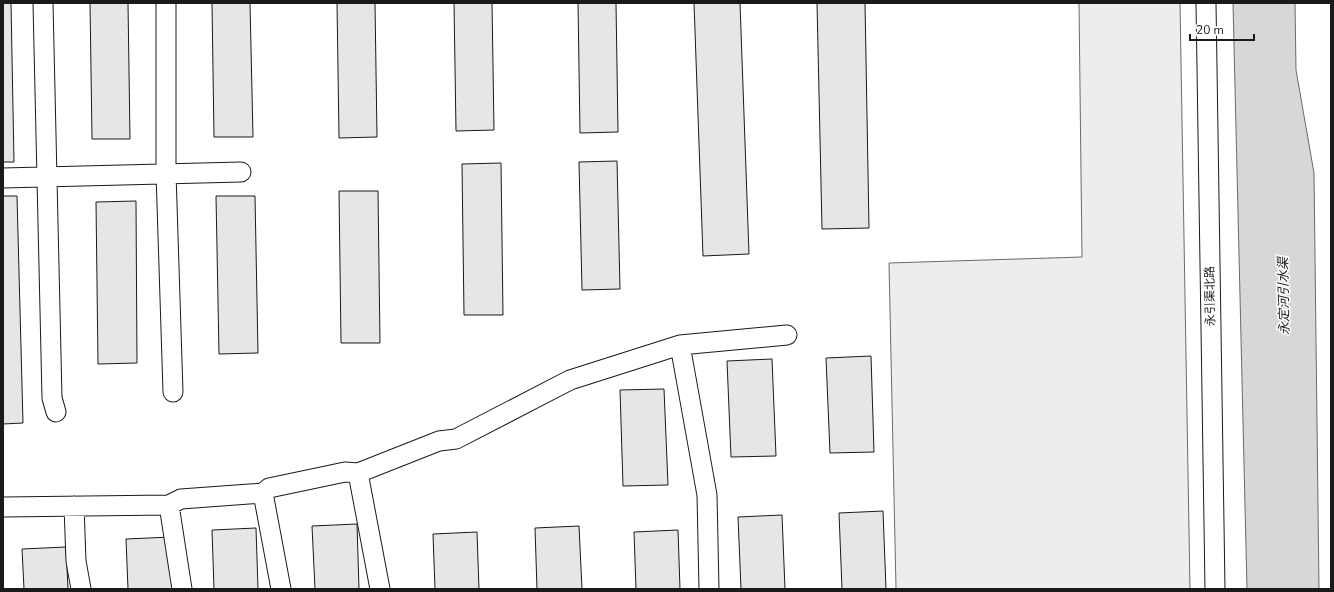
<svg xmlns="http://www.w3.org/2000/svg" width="1334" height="592" font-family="'Nunito Sans','Noto Sans SC',sans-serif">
  <rect width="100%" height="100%" fill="#fff"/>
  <!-- built -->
  <path fill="#ededed" stroke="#6a6a6a" d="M 1079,3 L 1180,3 L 1190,589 L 896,589 L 889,263 L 1082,257 Z"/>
  <!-- water -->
  <path fill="#d7d7d7" stroke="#6a6a6a" d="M 1233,3 L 1295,3 L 1296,70 L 1314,173 L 1319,589 L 1247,589 Z"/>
  <!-- building -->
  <path fill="#e6e6e6" stroke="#1a1a1a" d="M 3,3 L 11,3 L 14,162 L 3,162 Z
    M 90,3 L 128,3 L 130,139 L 92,139 Z
    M 212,3 L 250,3 L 253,137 L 214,137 Z
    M 337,3 L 375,3 L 377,137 L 339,138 Z
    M 454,3 L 492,3 L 494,130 L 456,131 Z
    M 578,3 L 616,3 L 618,132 L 580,133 Z
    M 694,3 L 740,3 L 749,254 L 703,256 Z
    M 817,3 L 865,3 L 869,228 L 822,229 Z
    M 617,161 L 620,289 L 582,290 L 579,162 Z
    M 501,163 L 503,315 L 464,315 L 462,164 Z
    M 339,191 L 378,191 L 380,343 L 341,343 Z
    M 3,196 L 17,196 L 23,423 L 3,424 Z
    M 216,196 L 255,196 L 258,353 L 219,354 Z
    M 136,201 L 137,363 L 98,364 L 96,202 Z
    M 871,356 L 874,452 L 830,453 L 826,358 Z
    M 772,359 L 776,456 L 731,457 L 727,361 Z
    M 664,389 L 668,485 L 623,486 L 620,390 Z
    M 883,511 L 886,589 L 842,589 L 839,513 Z
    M 782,515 L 785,589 L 741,589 L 738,517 Z
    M 357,524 L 359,589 L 315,589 L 312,526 Z
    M 579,526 L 582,589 L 537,589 L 535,528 Z
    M 256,528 L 258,589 L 214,589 L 212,530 Z
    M 678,530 L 680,589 L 636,589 L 634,532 Z
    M 477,532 L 479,589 L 435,589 L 433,534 Z
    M 171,537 L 173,589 L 128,589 L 126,539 Z
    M 66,547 L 68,589 L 24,589 L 22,549 Z"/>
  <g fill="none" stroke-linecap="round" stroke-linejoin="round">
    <defs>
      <path id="street" d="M 43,3 L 52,398 L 56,412
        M 166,3 L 166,173 L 173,392
        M 1206,3 L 1215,589
        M 3,178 L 241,172
        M 680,345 L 707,495 L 709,589
        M 358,473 L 380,589
        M 263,493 L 281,589
        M 169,505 L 182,589
        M 74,506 L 76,561 L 81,589
        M 3,507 L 169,505 L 181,499 L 263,493 L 269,488 L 345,472 L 358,473 L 439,441 L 456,439 L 570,380 L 680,345 L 787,335"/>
    </defs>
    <!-- street casing -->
    <use href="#street" stroke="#1a1a1a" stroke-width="21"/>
    <!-- street -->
    <use href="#street" stroke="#fff" stroke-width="19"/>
  </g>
  <g text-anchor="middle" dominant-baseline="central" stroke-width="3" stroke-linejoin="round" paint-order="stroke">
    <!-- street labels -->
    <g font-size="12" fill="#1a1a1a" stroke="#fff">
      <text transform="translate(1210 296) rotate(-91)">永引渠北路</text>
    </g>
    <!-- water labels -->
    <g font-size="13" font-style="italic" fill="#1a1a1a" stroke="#fff">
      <text transform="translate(1284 296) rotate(-91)">永定河引水渠</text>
    </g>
  </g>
  <!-- border -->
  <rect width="1334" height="592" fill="none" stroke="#1a1a1a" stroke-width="8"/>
  <!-- scale -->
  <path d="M1190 34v6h64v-6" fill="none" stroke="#1a1a1a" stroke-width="2"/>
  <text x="1196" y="34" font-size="12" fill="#1a1a1a" stroke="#ffffff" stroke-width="3" paint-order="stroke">20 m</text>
</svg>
